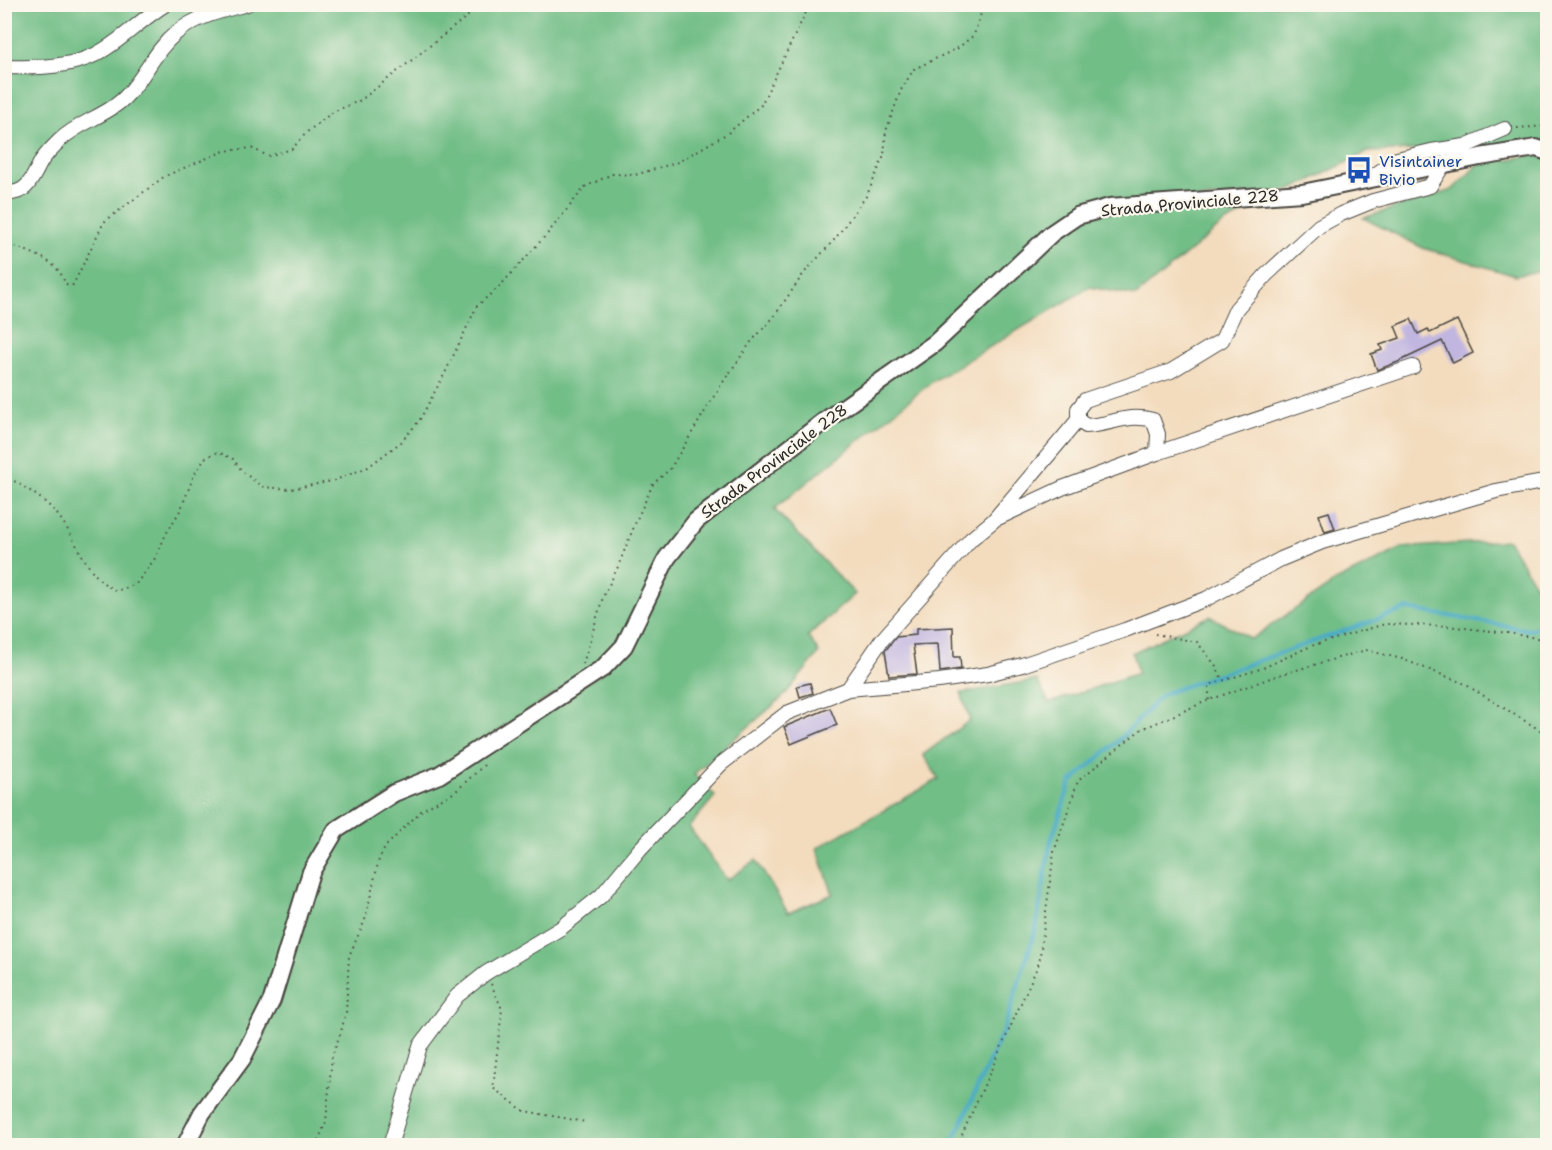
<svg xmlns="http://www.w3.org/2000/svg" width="1552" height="1150" font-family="'Shantell Sans',sans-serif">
  <rect width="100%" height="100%" fill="#fbf7ec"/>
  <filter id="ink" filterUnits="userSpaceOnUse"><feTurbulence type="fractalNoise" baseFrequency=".0167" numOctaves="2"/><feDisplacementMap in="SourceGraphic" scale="12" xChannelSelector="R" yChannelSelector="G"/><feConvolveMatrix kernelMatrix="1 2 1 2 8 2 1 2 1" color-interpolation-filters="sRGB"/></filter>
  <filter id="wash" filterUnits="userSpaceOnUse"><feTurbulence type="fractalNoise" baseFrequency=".008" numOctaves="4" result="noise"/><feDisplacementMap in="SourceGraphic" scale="24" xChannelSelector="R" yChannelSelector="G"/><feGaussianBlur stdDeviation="1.35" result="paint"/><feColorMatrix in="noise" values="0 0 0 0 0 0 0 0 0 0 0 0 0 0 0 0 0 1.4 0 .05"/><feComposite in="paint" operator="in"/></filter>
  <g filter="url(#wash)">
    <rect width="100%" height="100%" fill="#f3dcbe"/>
    <!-- forest -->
    <path fill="#72be87" stroke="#4e7459" stroke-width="1.5" d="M 5,5 L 1547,5 L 1547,144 L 1368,152 L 1291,190 L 1076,212 L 932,340 L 693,518 L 620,644 L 600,664 L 437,771 L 333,827 L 269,998 L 238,1057 L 181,1145 L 5,1146 Z
      M 1535,155 L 1547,159 L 1547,269 L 1516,276 L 1423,248 L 1363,218 L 1452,190 L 1479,164 Z
      M 1273,199 L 1224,223 L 1136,296 L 1090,287 L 933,381 L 774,509 L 855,594 L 808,636 L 819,653 L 784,696 L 694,774 L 715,796 L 689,827 L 727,880 L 756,860 L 788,913 L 833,894 L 817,848 L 939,779 L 923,755 L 970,720 L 961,693 L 1037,680 L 1049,703 L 1138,673 L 1132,653 L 1210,616 L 1251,639 L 1338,580 L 1402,548 L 1508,540 L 1545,601 L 1547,601 L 1547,1145 L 190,1146 L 245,1061 L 315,874 L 339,833 L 605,671 L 670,560 L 699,523 L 1079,219 L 1110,211 Z"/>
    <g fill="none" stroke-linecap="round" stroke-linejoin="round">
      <!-- stream -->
      <path stroke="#48abc8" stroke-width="4" d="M 951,1146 L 1004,1029 L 1036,928 L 1050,844 L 1071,782 L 1117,742 L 1163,694 L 1407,609 L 1530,630 L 1548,625"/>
    </g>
    <g id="blocks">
      <!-- building -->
      <path fill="#c1b6e0" d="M 1411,319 L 1418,334 L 1428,329 L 1430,333 L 1457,320 L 1473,353 L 1453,363 L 1442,341 L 1398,362 L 1377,370 L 1371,354 L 1382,350 L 1380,345 L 1400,338 L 1395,326 Z
        M 1329,512 L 1335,529 L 1325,532 L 1319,515 Z
        M 953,627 L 954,657 L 960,657 L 961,669 L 940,672 L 938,644 L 913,645 L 917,674 L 889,676 L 885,651 L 896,637 L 916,635 L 916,629 Z
        M 810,683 L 813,693 L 800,697 L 797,686 Z
        M 830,708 L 837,725 L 791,744 L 784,727 Z"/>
    </g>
  </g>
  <g filter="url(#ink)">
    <use href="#blocks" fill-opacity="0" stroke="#494641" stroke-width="1.5"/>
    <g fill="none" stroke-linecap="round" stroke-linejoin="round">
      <defs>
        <path id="minor" d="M 4,67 C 37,68 77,68 105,49 C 126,36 144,17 166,4
          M 1371,178 L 1397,159 L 1431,151 L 1465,146 L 1505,129
          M 4,193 C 29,195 32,177 42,160 C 47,153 54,146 60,140 C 80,121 110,115 128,94 C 146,75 155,50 176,33 C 197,16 221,11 247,4
          M 1157,453 L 1413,367
          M 998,518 L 1062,488 L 1157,453 L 1158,434 L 1153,420 C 1125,413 1113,425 1086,426 L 1078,420
          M 848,689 L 881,641 L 971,539 L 993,521 L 1078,420 L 1078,409 L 1085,400 L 1171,371 L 1222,340 L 1236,309 L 1266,275 L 1319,226 L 1341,214 L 1373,201 L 1430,186 L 1444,164
          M 390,1146 L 420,1046 L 457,996 L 486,973 L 561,928 L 601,896 L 640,849 L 721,764 L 787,713 L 848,689 L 939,681 L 988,674 L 1022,665 L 1125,630 L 1206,599 L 1281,559 L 1322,542 L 1496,491 L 1548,481"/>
        <path id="major" d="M 185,1146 L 202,1113 L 242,1059 L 272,1000 L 311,872 L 336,830 L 394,793 L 439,775 L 603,668 L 624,646 L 667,558 L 696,521 L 823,422 L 935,343 L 1052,233 L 1077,216 L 1110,207 L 1302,193 L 1480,157 L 1536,148 L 1548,152"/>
      </defs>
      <!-- minor casing -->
      <use href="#minor" stroke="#494641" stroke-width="16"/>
      <!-- major casing -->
      <use href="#major" stroke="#494641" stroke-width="20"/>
      <!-- path -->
      <path stroke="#494641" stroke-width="2" stroke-dasharray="1.5 4.5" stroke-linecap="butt" d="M 1517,128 L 1548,126
        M 4,242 C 26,252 59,258 65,284 L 73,285 L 104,222 L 165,176 L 224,151 L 251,148 L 268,156 L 292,149 L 307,132 L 333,112 L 361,100 L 483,4
        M 4,475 C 24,487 46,499 60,518 C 79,544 86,576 116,591 L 136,584 L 156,557 L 166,534 L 181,509 L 194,475 L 206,457 L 218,452 L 233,459 L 242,471 L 262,487 L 291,489 L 333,481 L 368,467 L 401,442 L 419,421 L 445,373 L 477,306 L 500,286 L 548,233 L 585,187 L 612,174 L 635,175 L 678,162 L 728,133 L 761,105 L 810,4
        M 1155,634 L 1197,642 L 1216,666 L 1223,681
        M 583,664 L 603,597 L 617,569 L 637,519 L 653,484 L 670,469 L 719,388 L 751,342 L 773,318 L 804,273 L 835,239 L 867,195 L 884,156 L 886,131 L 901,90 L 914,69 L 958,48 L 974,35 L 984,4
        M 1209,700 L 1209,685 L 1263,668 L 1311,646 L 1385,624 L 1447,626 L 1508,633 L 1548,640
        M 491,984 L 502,1009 L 493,1088 L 524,1111 L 586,1122
        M 316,1146 L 326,1122 L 332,1056 L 341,1032 L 346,1012 L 349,956 L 365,920 L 379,859 L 386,846 L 422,810 L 455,792 L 484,765
        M 957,1146 L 1039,963 L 1054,852 L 1078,781 L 1140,730 L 1209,700 L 1279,675 L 1366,650 L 1402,659 L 1463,683 L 1548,735"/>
      <!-- minor -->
      <use href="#minor" stroke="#fff" stroke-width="14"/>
      <!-- major -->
      <use href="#major" stroke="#fff" stroke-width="16"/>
    </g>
  </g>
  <!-- icons -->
  <defs>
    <symbol id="bus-bare" viewBox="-9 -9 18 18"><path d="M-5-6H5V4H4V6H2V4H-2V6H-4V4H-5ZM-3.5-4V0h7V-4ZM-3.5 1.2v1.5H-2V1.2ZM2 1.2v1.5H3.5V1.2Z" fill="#1a4fb4" stroke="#fbf7ec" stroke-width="2.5" paint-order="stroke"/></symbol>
  </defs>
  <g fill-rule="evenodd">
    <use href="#bus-bare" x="1340" y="151" width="38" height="38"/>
  </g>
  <g text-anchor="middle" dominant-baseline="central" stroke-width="4.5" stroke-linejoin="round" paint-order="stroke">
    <!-- transit labels -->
    <g font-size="16" fill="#164399" stroke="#fbf7ec" text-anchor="start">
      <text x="1379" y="161">Visintainer<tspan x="1379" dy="18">Bivio</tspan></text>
    </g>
    <!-- street labels -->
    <g font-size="16" fill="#2b2b2b" stroke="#fbf7ec">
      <text transform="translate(1190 203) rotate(-5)">Strada Provinciale 228</text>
      <text transform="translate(774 461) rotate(-37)">Strada Provinciale 228</text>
    </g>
  </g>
  <!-- margin -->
  <rect width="1552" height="1150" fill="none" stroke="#fbf7ec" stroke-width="24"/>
</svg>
